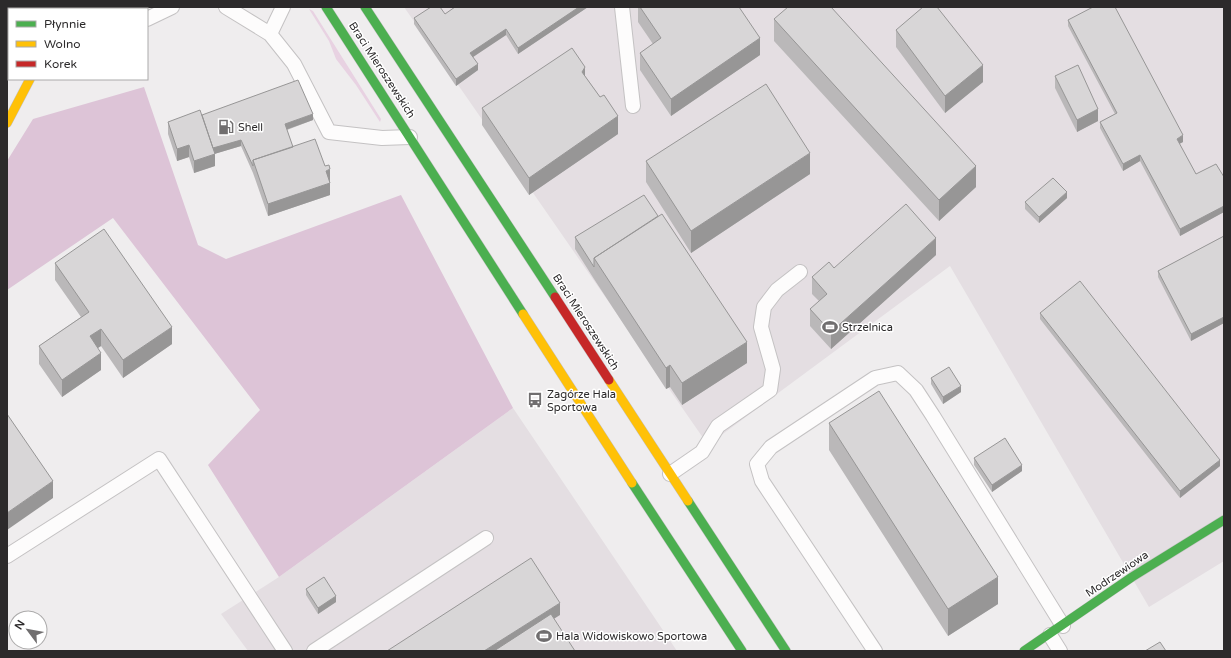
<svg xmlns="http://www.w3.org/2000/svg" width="1231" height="658" font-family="'Varela Round',sans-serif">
  <rect width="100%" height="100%" fill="#efedee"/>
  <!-- built -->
  <path fill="#e4dee2" d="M 404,7 L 1224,7 L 1224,561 L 1149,607 L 950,266 L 708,445 Z
    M 513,408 L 677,651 L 248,651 L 221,614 L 279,577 Z"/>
  <!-- green -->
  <path fill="#e8d2e2" d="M 309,9 L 313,11 L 381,119 L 380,122 L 356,85 L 336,59 L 329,41 Z"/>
  <!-- forest -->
  <path fill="#ddc4d7" d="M 144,87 L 198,245 L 226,259 L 401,195 L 513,408 L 279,577 L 208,465 L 260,410 L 113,218 L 7,290 L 7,161 L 33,119 Z"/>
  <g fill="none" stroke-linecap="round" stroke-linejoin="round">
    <defs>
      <path id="lane" d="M 226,7 L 270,34 L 294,64 L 329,132 L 382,138 L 410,137
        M 622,7 L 633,106
        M 147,19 L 172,7
        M 270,34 L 283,7
        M 670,474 L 702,452 L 718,426 L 770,390 L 773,369 L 761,327 L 764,307 L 777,290 L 800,272
        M 7,556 L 159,459 L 285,651
        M 1050,635 L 1060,651
        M 314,651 L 486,538
        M 875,651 L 762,481 L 757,464 L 771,447 L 875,378 L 898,373 L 916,390 L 933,416 L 1063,626"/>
      <path id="fast" d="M 326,7 L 523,314
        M 365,7 L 555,297
        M 17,9 L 18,7
        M 58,9 L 59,7
        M 7,38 L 9,33
        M 632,483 L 742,651
        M 688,501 L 786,651
        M 1024,651 L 1132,577 L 1224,520"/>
      <path id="slow" d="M 7,123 L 30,79
        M 523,314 L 632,483
        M 609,380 L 688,501"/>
      <path id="jam" d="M 555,297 L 609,380"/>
    </defs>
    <!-- lane casing -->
    <use href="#lane" stroke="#c4c2c3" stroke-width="16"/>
    <!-- fast casing -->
    <use href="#fast" stroke="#c4c2c3" stroke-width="10"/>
    <!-- slow casing -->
    <use href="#slow" stroke="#c4c2c3" stroke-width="10"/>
    <!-- jam casing -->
    <use href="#jam" stroke="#c4c2c3" stroke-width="10"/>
    <!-- lane -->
    <use href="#lane" stroke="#fdfcfc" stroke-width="14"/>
    <!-- fast -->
    <use href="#fast" stroke="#4caf50" stroke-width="9"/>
    <!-- slow -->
    <use href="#slow" stroke="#ffc107" stroke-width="9"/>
    <!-- jam -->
    <use href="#jam" stroke="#c62828" stroke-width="9"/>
  </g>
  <!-- wall -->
  <path fill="#bab8b9" d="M 455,7 L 588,7 L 518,54 L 506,35 L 473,57 L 478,70 L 456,86 L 414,24 L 414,18 L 445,14 Z
    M 638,7 L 739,7 L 760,55 L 671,116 L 640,70 L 640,53 L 653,44 L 638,22 Z
    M 774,19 L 976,187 L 939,221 L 774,41 Z
    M 1068,20 L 1183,142 L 1179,144 L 1196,174 L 1224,177 L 1224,212 L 1180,236 L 1140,161 L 1123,171 L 1100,128 L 1100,122 L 1115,114 L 1068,26 Z
    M 896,30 L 983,82 L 945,113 L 896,47 Z
    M 585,76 L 600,97 L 618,134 L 529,195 L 482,125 L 482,108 Z
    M 1055,76 L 1098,121 L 1077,132 L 1055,88 Z
    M 202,115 L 313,120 L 287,130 L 293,147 L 330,181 L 330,195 L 268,216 L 253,173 L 241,146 L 214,154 L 215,166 L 194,173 L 189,157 L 177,161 L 168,134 L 168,122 Z
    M 646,161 L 810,174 L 691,253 L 646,182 Z
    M 1067,198 L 1039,223 L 1025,209 L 1025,202 Z
    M 1224,236 L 1224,323 L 1191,341 L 1158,277 L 1158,271 Z
    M 575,237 L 747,363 L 682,405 L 670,387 L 666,389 L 594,279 L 575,249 Z
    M 936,255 L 831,349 L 810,326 L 810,309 L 819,301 L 812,294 L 812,277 L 834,268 Z
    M 55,263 L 172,344 L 123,378 L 101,346 L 98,348 L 101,370 L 62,397 L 39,364 L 39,346 L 81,317 L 55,280 Z
    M 1040,313 L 1220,466 L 1180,498 L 1040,319 Z
    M 931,378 L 961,392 L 943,404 L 931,384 Z
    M 829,423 L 998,604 L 948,636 L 829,450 Z
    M 974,458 L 1022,471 L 992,492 L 974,465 Z
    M 306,589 L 336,602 L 318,614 L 306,595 Z"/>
  <!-- shaded-wall -->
  <path fill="#979696" d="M 579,7 L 588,7 L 518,54 L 518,48 Z
    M 506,29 L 506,35 L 470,59 L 470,53 Z
    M 760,38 L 760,55 L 671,116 L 671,99 Z
    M 478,64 L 478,70 L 456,86 L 456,79 Z
    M 983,65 L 983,82 L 945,113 L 945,96 Z
    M 585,67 L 585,84 L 582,72 Z
    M 1098,109 L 1098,121 L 1077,132 L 1077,120 Z
    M 313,114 L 313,120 L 285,130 L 285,124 Z
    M 618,116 L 618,134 L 529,195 L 529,178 Z
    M 1183,135 L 1183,142 L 1177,145 L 1177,139 Z
    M 241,140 L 241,146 L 211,155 L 211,148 Z
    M 189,145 L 189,157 L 177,161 L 177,149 Z
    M 810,153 L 810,174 L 691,253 L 691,231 Z
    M 215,154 L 215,166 L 194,173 L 194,161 Z
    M 1140,155 L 1140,161 L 1123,171 L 1123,164 Z
    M 976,166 L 976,187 L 939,221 L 939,200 Z
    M 330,169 L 330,181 L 326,183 L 326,171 Z
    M 330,183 L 330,195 L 268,216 L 268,204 Z
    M 1067,192 L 1067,198 L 1039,223 L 1039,217 Z
    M 1224,206 L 1224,212 L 1180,236 L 1180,229 Z
    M 936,238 L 936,255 L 831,349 L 831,332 Z
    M 1224,317 L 1224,323 L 1191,341 L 1191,334 Z
    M 172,327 L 172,344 L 123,378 L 123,360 Z
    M 101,329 L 101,346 L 90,353 L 90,336 Z
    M 747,342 L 747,363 L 682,405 L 682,383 Z
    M 101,353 L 101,370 L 62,397 L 62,380 Z
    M 670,365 L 670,387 L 666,389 L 666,368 Z
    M 961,386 L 961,392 L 943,404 L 943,397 Z
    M 1220,460 L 1220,466 L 1180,498 L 1180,491 Z
    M 1022,465 L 1022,471 L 992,492 L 992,485 Z
    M 53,481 L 53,498 L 7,530 L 7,513 Z
    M 998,577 L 998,604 L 948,636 L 948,609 Z
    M 336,596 L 336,602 L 318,614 L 318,608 Z
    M 560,603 L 560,615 L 503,651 L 484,651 Z"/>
  <!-- building -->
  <path fill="#d8d6d7" stroke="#979696" d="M 431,7 L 440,7 L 445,14 L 455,7 L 579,7 L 518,48 L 506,29 L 470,53 L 478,64 L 456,79 L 414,18 Z
    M 640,7 L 739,7 L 760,38 L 671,99 L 640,53 L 661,38 Z
    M 788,7 L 831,7 L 976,166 L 939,200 L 774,19 Z
    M 923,7 L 937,7 L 983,65 L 945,96 L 896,30 Z
    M 1093,7 L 1115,7 L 1183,135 L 1177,139 L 1196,174 L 1216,164 L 1224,177 L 1224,206 L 1180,229 L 1140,155 L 1123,164 L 1100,122 L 1117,113 L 1068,20 Z
    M 572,48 L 585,67 L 582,72 L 600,97 L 604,95 L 618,116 L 529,178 L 482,108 Z
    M 1078,65 L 1098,109 L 1077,120 L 1055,76 Z
    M 298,80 L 313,114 L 285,124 L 293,147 L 253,160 L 253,166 L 241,140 L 213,148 L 202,115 Z
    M 766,84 L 810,153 L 691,231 L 646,161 Z
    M 200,110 L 215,154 L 194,161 L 189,145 L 177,149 L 168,122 Z
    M 315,139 L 325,166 L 329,165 L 330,169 L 326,171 L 330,183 L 268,204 L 253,160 Z
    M 1053,178 L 1067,192 L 1039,217 L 1025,202 Z
    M 644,195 L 658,216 L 594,258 L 594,267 L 575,237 Z
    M 906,204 L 936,238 L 831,332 L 810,309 L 827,294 L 812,277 L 829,262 L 834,268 Z
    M 662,214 L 747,342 L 682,383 L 670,365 L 666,368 L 594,258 Z
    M 104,229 L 172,327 L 123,360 L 101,329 L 90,336 L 101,353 L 62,380 L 39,346 L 89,312 L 55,263 Z
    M 1224,236 L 1224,317 L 1191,334 L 1158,271 Z
    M 1080,281 L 1220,460 L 1180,491 L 1040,313 Z
    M 949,367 L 961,386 L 943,397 L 931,378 Z
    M 879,391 L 998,577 L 948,609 L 829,423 Z
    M 7,414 L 53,481 L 7,513 Z
    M 1005,438 L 1022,465 L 992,485 L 974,458 Z
    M 531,558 L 560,603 L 484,651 L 387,651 Z
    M 324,577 L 336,596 L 318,608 L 306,589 Z
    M 551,614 L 575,651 L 494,651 Z
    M 1160,642 L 1166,651 L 1145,651 Z"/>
  <!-- icons -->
  <defs>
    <symbol id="fuel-bare" viewBox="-9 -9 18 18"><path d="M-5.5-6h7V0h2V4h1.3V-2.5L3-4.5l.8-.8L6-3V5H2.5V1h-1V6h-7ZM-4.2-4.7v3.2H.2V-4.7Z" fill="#706e6f" stroke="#fff" stroke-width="2.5" paint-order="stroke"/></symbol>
    <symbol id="stadium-bare" viewBox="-9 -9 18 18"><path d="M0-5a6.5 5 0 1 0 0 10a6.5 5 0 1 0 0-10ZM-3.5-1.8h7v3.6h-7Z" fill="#706e6f" stroke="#fff" stroke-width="2.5" paint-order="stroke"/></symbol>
    <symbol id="bus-bare" viewBox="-9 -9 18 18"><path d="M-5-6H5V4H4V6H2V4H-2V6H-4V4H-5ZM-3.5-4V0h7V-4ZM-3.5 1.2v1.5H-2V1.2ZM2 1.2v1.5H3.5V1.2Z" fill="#706e6f" stroke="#fff" stroke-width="2.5" paint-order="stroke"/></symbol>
  </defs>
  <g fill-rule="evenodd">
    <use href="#fuel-bare" x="215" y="116" width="22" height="22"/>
    <use href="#stadium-bare" x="819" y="316" width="22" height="22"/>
    <use href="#bus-bare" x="524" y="389" width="22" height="22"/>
    <use href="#stadium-bare" x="533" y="625" width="22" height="22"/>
  </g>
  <g text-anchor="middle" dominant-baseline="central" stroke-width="3" stroke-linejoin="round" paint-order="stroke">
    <!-- street labels -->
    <g font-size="11" fill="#2c2a2b" stroke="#fff">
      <text transform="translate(382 70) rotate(57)">Braci Mieroszewskich</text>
      <text transform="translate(586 322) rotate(57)">Braci Mieroszewskich</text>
      <text transform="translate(1117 574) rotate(-34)">Modrzewiowa</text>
    </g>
    <!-- poi labels -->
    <g font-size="11" fill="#2c2a2b" stroke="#fff" text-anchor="start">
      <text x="238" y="127">Shell</text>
      <text x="842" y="327">Strzelnica</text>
      <text x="547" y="394">Zagórze Hala<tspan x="547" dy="13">Sportowa</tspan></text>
      <text x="556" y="636">Hala Widowiskowo Sportowa</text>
    </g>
  </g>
  <!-- border -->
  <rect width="1231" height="658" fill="none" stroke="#2c2a2b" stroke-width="16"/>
  <!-- legend -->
  <rect x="8" y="8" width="140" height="72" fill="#ffffff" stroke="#abaaaa"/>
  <rect x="16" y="21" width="20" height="6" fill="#4caf50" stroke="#abaaaa"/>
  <text x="44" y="28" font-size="12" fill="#2c2a2b">Płynnie</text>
  <rect x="16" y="41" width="20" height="6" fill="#ffc107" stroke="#abaaaa"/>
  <text x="44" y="48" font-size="12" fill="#2c2a2b">Wolno</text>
  <rect x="16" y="61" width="20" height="6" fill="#c62828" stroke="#abaaaa"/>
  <text x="44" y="68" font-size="12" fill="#2c2a2b">Korek</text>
  <!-- north arrow -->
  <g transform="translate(28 630) rotate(302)"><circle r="19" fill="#ffffff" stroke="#abaaaa"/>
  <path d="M0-3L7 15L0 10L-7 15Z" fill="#706e6f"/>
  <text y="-6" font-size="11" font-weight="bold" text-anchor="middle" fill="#2c2a2b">N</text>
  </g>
</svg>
